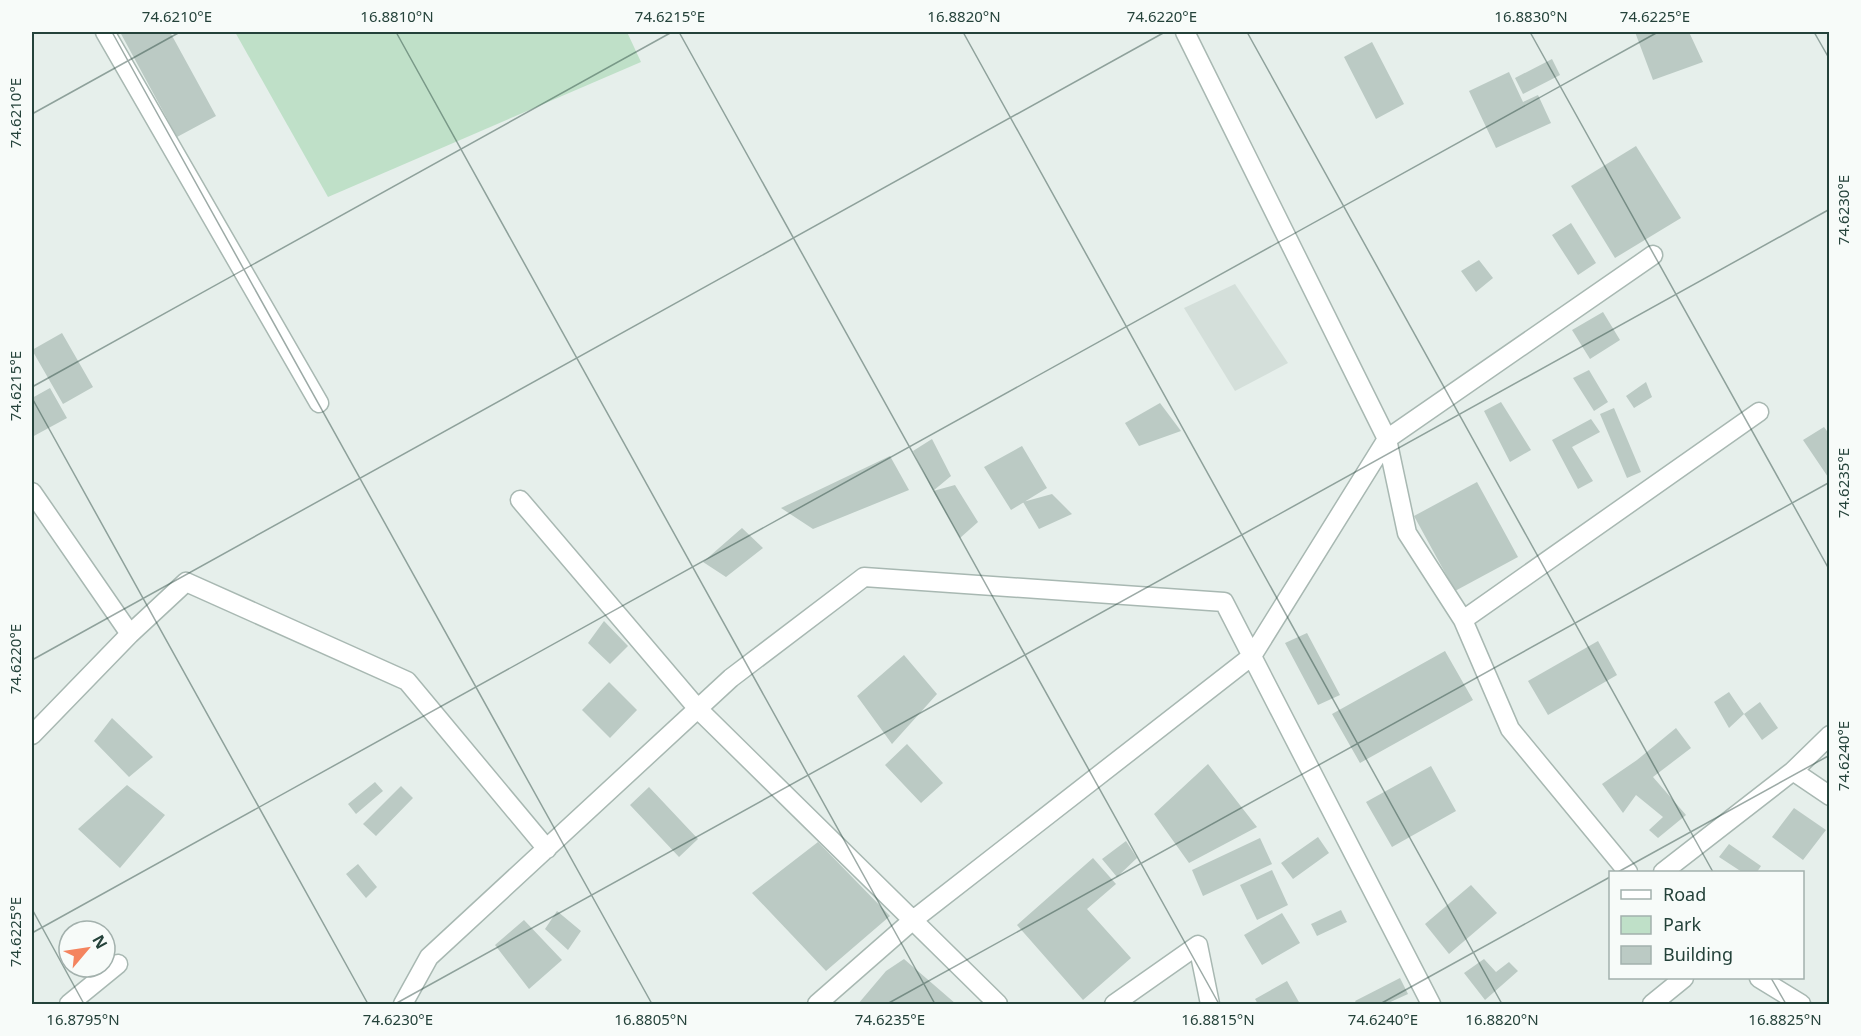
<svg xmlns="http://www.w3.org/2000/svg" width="1861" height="1036" font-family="'Noto Sans',sans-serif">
  <rect width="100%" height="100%" fill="#e6efeb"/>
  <!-- built -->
  <path fill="#d4dfda" d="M 1235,284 L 1288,363 L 1235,391 L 1184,308 Z"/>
  <!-- green -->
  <path fill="#bfe0c8" d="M 235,32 L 627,32 L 641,62 L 328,197 Z"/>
  <!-- building -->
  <path fill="#bbcac4" d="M 120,32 L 170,32 L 216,116 L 177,137 Z
    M 1635,32 L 1689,32 L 1703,62 L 1653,80 Z
    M 1372,42 L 1404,104 L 1376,119 L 1344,57 Z
    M 1552,59 L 1560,75 L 1523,94 L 1515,78 Z
    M 1509,72 L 1523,102 L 1538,95 L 1551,123 L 1496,148 L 1469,91 Z
    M 1636,146 L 1681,218 L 1615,258 L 1571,186 Z
    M 1571,223 L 1596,263 L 1578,275 L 1552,235 Z
    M 1479,260 L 1493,278 L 1476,292 L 1461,271 Z
    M 1603,312 L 1620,340 L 1590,359 L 1572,330 Z
    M 62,333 L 93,387 L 63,404 L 32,350 Z
    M 1589,370 L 1608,402 L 1594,411 L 1573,378 Z
    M 1646,382 L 1652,397 L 1634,408 L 1626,396 Z
    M 50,388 L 67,418 L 32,437 L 32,398 Z
    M 1501,402 L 1531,450 L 1510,462 L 1484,411 Z
    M 1160,403 L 1181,431 L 1139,446 L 1125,423 Z
    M 1614,408 L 1641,472 L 1627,478 L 1600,414 Z
    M 1591,419 L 1600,432 L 1572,447 L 1593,481 L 1578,489 L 1552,440 Z
    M 1824,427 L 1830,435 L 1830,480 L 1803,440 Z
    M 932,439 L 951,476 L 933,491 L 955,485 L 978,522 L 960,538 L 933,491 L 913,451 Z
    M 1022,446 L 1047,488 L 1011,510 L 984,467 Z
    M 890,456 L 909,490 L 813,529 L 781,508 Z
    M 1477,482 L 1518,557 L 1455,591 L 1414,516 Z
    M 1052,494 L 1072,514 L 1039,529 L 1023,502 Z
    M 742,528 L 763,548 L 726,577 L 703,562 Z
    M 604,621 L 628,646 L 610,664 L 588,643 Z
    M 1307,633 L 1340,695 L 1318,705 L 1285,643 Z
    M 1598,641 L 1617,675 L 1548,715 L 1528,681 Z
    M 1445,651 L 1473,700 L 1360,763 L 1332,714 Z
    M 904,655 L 937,694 L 892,744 L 857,696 Z
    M 609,682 L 637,710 L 610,738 L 582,710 Z
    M 1729,692 L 1744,714 L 1729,728 L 1714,702 Z
    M 1760,702 L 1778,728 L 1762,740 L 1744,714 Z
    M 112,718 L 153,757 L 129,777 L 94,741 Z
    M 1676,728 L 1691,748 L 1653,777 L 1686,815 L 1658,838 L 1649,830 L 1663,817 L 1636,795 L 1623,813 L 1602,784 L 1637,760 Z
    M 907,744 L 943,783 L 921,803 L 885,765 Z
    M 1208,764 L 1257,827 L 1189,863 L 1154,814 Z
    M 1431,766 L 1456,811 L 1392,847 L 1366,802 Z
    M 375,782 L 383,791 L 356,814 L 348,804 Z
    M 127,785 L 165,815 L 120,868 L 78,829 Z
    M 401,786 L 413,798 L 376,836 L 363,824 Z
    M 649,787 L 698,839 L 679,857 L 630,805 Z
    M 1794,808 L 1826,830 L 1803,860 L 1772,837 Z
    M 1318,837 L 1329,853 L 1293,879 L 1281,863 Z
    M 1260,838 L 1272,864 L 1203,896 L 1192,870 Z
    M 1126,841 L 1137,858 L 1117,877 L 1102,859 Z
    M 818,842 L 890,916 L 826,971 L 752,893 Z
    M 1729,844 L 1761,866 L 1757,872 L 1742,872 L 1719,857 Z
    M 1093,858 L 1116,884 L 1087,909 L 1131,958 L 1083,1000 L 1017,925 Z
    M 358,864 L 377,887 L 366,898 L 346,874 Z
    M 1272,870 L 1288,905 L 1257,920 L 1240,885 Z
    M 1471,885 L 1497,913 L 1449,954 L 1425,924 Z
    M 1341,910 L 1347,922 L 1317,936 L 1311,924 Z
    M 557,911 L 581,931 L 568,950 L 545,929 Z
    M 1282,913 L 1300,943 L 1262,965 L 1244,935 Z
    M 524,920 L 562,960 L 529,989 L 495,945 Z
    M 904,959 L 956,1004 L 858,1004 L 886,971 Z
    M 1484,959 L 1496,972 L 1509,962 L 1518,971 L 1485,1000 L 1464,973 Z
    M 1400,978 L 1408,994 L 1386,1004 L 1357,1004 L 1355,1001 Z
    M 1287,981 L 1300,1004 L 1258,1004 L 1255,999 Z"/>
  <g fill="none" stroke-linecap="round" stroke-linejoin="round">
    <defs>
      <path id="minor" d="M 105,32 L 319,403
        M 32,492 L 130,634 L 32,735
        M 520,500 L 698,709 L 998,1004
        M 1463,620 L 1759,412
        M 130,634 L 186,582 L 407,681 L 547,849
        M 1793,771 L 1830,735
        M 1628,872 L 1510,729 L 1463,620 L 1407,533 L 1387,439 L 1653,255
        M 1663,872 L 1793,771 L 1830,796
        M 1759,978 L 1801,1004
        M 69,1004 L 118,964
        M 403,1004 L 429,957 L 731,678 L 864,577 L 1224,602 L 1431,1004
        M 817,1004 L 913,920 L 1252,656 L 1387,439 L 1185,32
        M 1114,1004 L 1198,945 L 1210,1004
        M 1652,1004 L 1684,978"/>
    </defs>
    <!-- minor casing -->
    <use href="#minor" stroke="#a8b8b2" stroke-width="21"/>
    <!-- minor -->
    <use href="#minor" stroke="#fff" stroke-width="18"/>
  </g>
  <!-- ticks -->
  <path fill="none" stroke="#24423a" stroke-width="1.5" stroke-opacity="0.45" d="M 112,32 L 652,1004M 396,32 L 935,1004M 679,32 L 1219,1004M 963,32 L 1502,1004M 1247,32 L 1713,872M 1530,32 L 1830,571M 1814,32 L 1830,60M 32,114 L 180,32M 32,387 L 672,32M 32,398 L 368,1004M 32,660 L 1165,32M 1618,872 L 1830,755M 32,909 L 84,1004M 32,933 L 1658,32M 1771,978 L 1786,1004M 395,1004 L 1830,209M 887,1004 L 1830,482M 1380,1004 L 1610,877"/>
  <!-- border -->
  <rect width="1861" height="1036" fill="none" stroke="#f7fbf9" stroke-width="66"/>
  <!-- legend -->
  <rect x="1609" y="871" width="195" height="108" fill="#f7fbf9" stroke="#a3b1ad" stroke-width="1.5"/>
  <rect x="1621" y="890" width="30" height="9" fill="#ffffff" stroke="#a3b1ad" stroke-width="1.5"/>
  <text x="1663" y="901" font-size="18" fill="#24423a">Road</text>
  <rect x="1621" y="916" width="30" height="18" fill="#bfe0c8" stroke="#a3b1ad" stroke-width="1.5"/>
  <text x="1663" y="931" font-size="18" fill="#24423a">Park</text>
  <rect x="1621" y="946" width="30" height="18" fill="#bbcac4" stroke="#a3b1ad" stroke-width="1.5"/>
  <text x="1663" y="961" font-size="18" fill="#24423a">Building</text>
  <!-- north arrow -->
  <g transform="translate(87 949) rotate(61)"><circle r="28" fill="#f7fbf9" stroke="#a3b1ad" stroke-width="1.5"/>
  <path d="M0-4.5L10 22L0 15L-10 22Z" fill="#f4845f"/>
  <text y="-9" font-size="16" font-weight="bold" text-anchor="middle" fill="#24423a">N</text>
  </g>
  <rect x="33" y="33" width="1795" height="970" fill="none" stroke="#24423a" stroke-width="2"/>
  <g font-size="15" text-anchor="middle" fill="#24423a">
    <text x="177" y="22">74.6210°E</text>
    <text x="397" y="22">16.8810°N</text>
    <text x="670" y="22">74.6215°E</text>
    <text x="964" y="22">16.8820°N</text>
    <text x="1162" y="22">74.6220°E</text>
    <text x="1531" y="22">16.8830°N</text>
    <text x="1655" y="22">74.6225°E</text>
    <text transform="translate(16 113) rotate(-90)" y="5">74.6210°E</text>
    <text transform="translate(1844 210) rotate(-90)" y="5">74.6230°E</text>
    <text transform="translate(16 386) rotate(-90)" y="5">74.6215°E</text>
    <text transform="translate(1844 483) rotate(-90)" y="5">74.6235°E</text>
    <text transform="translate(16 659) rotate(-90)" y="5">74.6220°E</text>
    <text transform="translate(1844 756) rotate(-90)" y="5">74.6240°E</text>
    <text transform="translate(16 932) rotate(-90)" y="5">74.6225°E</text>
    <text x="83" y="1025">16.8795°N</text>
    <text x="398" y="1025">74.6230°E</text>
    <text x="651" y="1025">16.8805°N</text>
    <text x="890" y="1025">74.6235°E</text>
    <text x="1218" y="1025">16.8815°N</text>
    <text x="1383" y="1025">74.6240°E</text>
    <text x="1502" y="1025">16.8820°N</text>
    <text x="1785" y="1025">16.8825°N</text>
  </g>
</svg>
